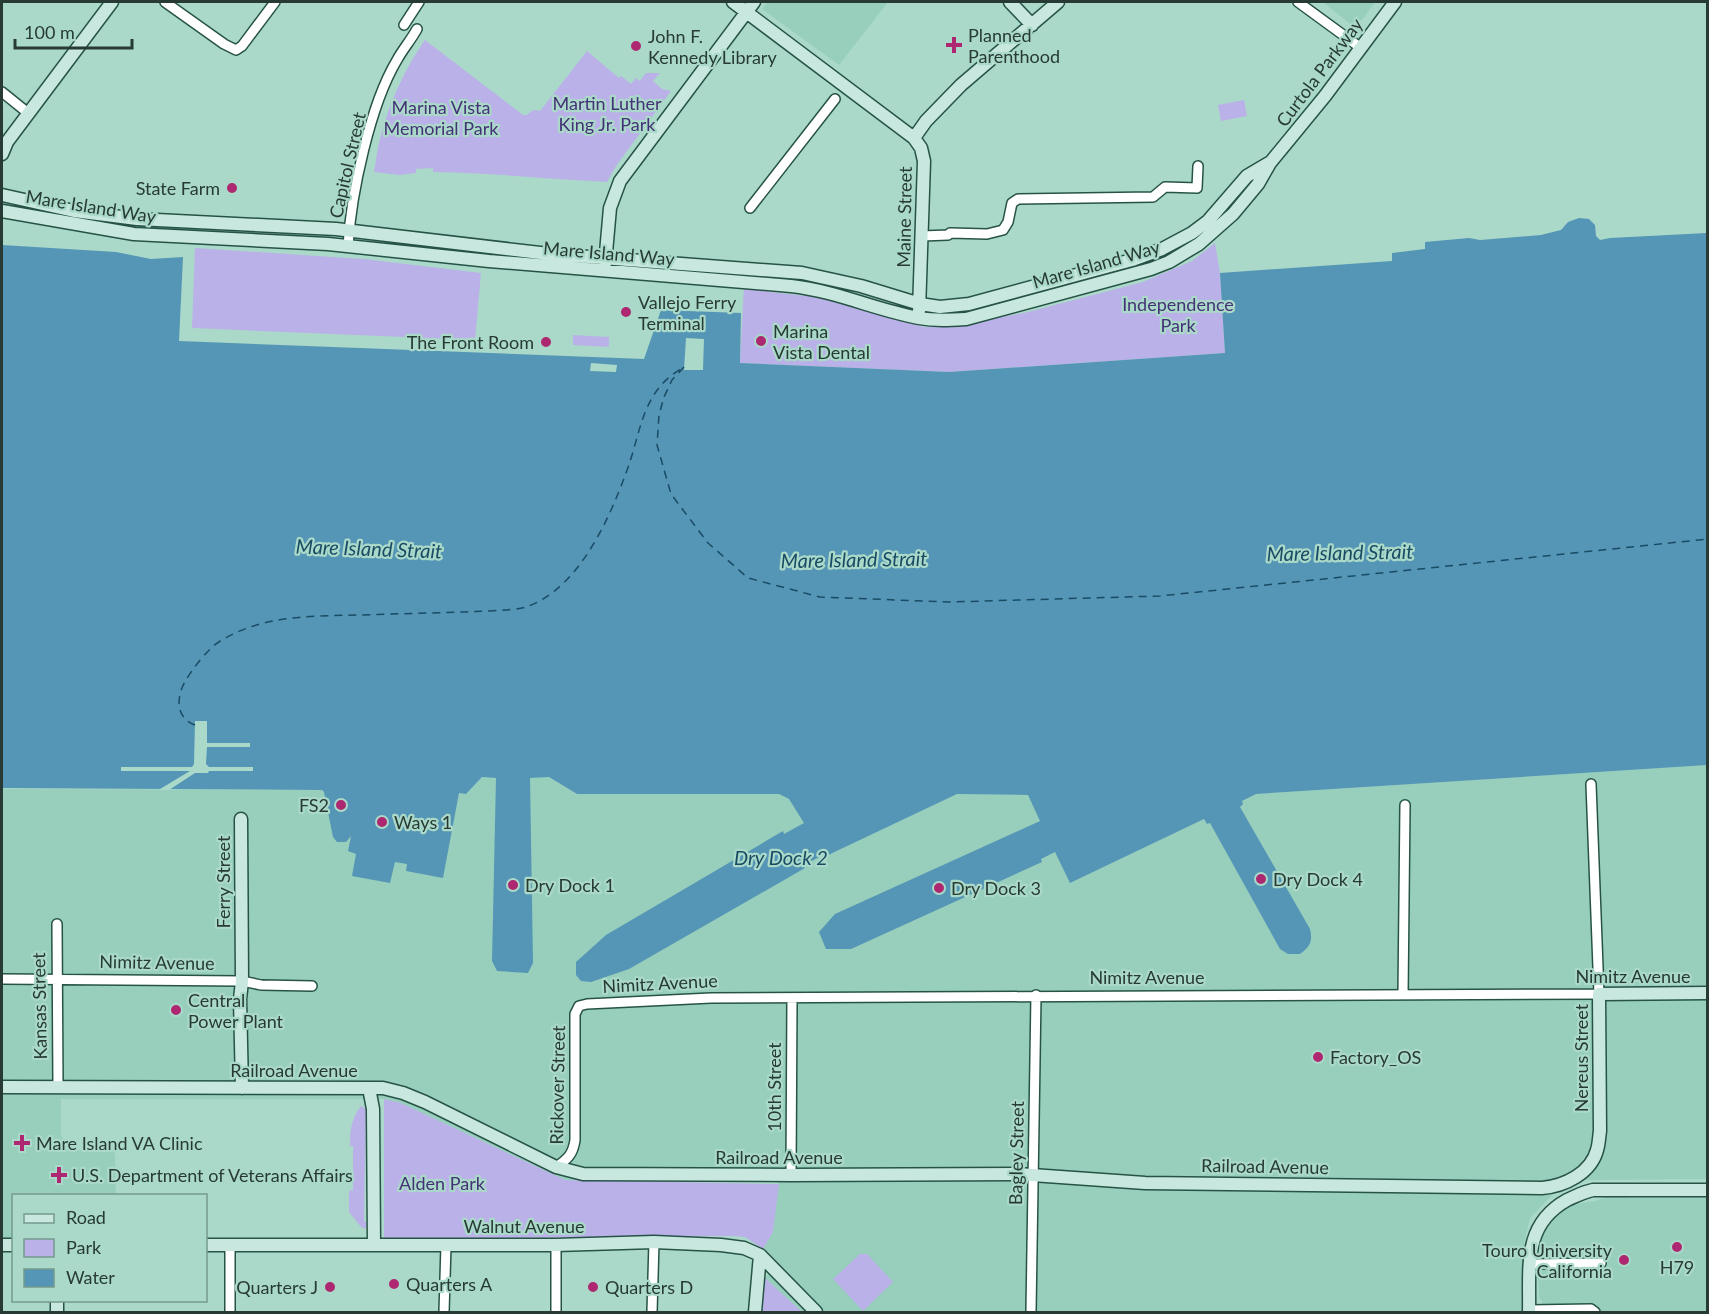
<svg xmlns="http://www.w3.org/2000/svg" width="1709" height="1314" font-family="Lato,sans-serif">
  <rect width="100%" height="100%" fill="#aad9c9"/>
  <!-- built -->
  <path fill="#97cfbc" d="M 768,2 L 888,2 L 839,65 L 762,9 Z
    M 1323,2 L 1375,2 L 1362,20 L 1350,24 Z
    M 1707,765 L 1707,1179 L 1584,1180 L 1567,1185 L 1552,1195 L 1530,1218 L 1524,1244 L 1522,1312 L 802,1312 L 765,1278 L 777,1264 L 763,1249 L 773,1232 L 778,1182 L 565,1180 L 401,1103 L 384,1099 L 61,1099 L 61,1136 L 72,1150 L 112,1150 L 115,1154 L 116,1195 L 14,1196 L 13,1239 L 2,1239 L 2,789 L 322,790 L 352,830 L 444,872 L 459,793 L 466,794 L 482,777 L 496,778 L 497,780 L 530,781 L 530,778 L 549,777 L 577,794 L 779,794 L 789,799 L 795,806 L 824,857 L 957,794 L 1028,795 L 1041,821 L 1033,825 L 1056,852 L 1070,883 L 1204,819 L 1207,824 L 1210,823 L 1213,828 L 1242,812 L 1240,807 L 1241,802 L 1256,794 Z
    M 1611,1195 L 1626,1195 L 1629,1198 L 1679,1198 L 1683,1195 L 1707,1196 L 1707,1312 L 1542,1312 L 1542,1301 L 1539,1298 L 1538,1269 L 1541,1267 L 1540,1244 L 1543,1233 L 1560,1211 L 1575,1204 L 1596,1201 Z"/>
  <!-- green -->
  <path fill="#bab1e8" d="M 425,40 L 523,115 L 527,115 L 533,110 L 540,111 L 587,51 L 619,78 L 621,76 L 631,84 L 636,78 L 640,81 L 646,73 L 660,73 L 653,81 L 662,89 L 671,91 L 616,166 L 607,182 C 549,179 491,173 433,172 L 433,168 L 416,169 L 416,173 L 399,175 L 374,172 C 376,161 377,150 380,139 C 389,103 404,70 425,40 Z
    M 1244,100 L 1247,116 L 1221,121 L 1218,105 Z
    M 1215,243 L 1220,273 L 1225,353 L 949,372 L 740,363 L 744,285 L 770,292 L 824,298 L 924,327 L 949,327 L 1028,312 L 1143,282 L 1192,261 Z
    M 195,248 L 364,259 L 481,273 L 475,340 L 192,328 Z
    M 573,335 L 609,337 L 609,347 L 573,345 Z
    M 384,1099 L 401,1103 L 565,1180 L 779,1184 L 773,1232 L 763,1249 L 745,1237 L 732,1236 L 384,1239 Z
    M 361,1106 L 366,1109 L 364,1221 L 367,1222 L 366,1229 L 361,1227 L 349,1212 L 349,1191 L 350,1190 L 353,1191 L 353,1146 L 350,1146 C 350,1130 351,1119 361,1106 Z
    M 860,1254 L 867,1254 L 893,1282 L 863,1311 L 833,1279 Z
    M 765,1278 L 802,1312 L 757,1312 L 761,1282 Z"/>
  <!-- water -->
  <path fill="#5595b5" d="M 1579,218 L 1589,219 L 1595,225 L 1596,236 L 1600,240 L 1610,238 L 1707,233 L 1707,765 L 1256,794 L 1242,801 L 1243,804 L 1240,807 L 1310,929 C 1313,941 1310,947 1300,954 L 1288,954 L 1280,949 L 1210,823 L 1207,824 L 1204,819 L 1070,883 L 1055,852 L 1041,859 L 1042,862 L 851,949 L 826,949 L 819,932 L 835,914 L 1040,821 L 1028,795 L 957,794 L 824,857 L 823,855 L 804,865 L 805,868 L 629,969 L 591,982 L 581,981 L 576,975 L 576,962 L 606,935 L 783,831 L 784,834 L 804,823 L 789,799 L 779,794 L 577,794 L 549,777 L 530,778 L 533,963 L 528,973 L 497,971 L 492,961 L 496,778 L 482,777 L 466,794 L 459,793 L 443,878 L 406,871 L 407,864 L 395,862 L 390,883 L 352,876 L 356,854 L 348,851 L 351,836 L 346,842 L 337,842 L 333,837 L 324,792 L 322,790 L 2,788 L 2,245 L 116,252 L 151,259 L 183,257 L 179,341 L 644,359 L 661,310 L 741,313 L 740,363 L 949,372 L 1225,353 L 1220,273 L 1392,261 L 1392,253 L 1425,249 L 1425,242 L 1469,238 L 1480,240 L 1541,235 L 1561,230 L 1568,222 Z"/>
  <!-- pier -->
  <path fill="#aad9c9" d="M 686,338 L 704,339 L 703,370 L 684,370 Z
    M 591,363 L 617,365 L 616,372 L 590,371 Z
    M 195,721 L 207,721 L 207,743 L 250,743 L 250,747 L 207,747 L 206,764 L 209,767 L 253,767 L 253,771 L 209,771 L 208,773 L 195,773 L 169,790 L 160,790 L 160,789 L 190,771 L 121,771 L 121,767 L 192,767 L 194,764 Z"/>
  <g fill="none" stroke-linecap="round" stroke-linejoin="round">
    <!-- ferry -->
    <path stroke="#194c64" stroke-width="1.5" stroke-dasharray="8 6" stroke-linecap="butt" d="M 684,367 L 672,380 L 664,397 L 659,415 L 657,445 L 671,494 L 708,543 L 748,578 L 820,597 L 949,602 L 1160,596 L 1708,539
      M 195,725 C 175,718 176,696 186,680 C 193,668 210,646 222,640 C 264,615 311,616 358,615 C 393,614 428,613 463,612 C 477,611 514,611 526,607 C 578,589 608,522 626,473 C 641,434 641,392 681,369"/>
    <defs>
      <path id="street" d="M 165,2 L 224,44 L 236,50 L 242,46 L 275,2
        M 1298,2 L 1361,48
        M 404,25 L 419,2
        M 2,92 L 28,113
        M 750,208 L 835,99
        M 922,236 L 948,235 L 950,233 L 987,234 L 1003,230 L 1008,222 L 1012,203 L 1018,199 L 1153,197 L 1165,187 L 1197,188 L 1198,166
        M 348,246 C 351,194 370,105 397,60 C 403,49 411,40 417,29
        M 57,924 L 58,1088
        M 2,979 L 242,981 L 261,985 L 312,986
        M 1403,995 L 1405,805
        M 556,1167 C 568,1159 573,1154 575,1140 L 575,1014 L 579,1006 L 587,1004 L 711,998 L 1599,994 L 1591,784
        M 791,1175 L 792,998
        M 1530,1264 L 1601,1263
        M 1530,1310 L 1591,1309 L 1595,1312
        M 230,1312 L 230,1245
        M 444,1312 L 446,1245
        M 556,1312 L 556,1245
        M 652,1312 L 654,1242
        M 1031,1312 L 1036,995"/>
      <path id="secondary" d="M 733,2 L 914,138 L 921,148 L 924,161 L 919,311
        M 1010,2 L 1032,25
        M 914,138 L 926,121 L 961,85 L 1058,2
        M 2,154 L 7,142 L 112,2
        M 2,195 L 74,211 L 137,219 L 336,229 L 549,254 L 802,273 L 861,286 L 920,304 L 940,307 L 969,304 L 1132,260 L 1162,249 L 1192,233 L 1208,221 L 1247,176 L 1269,163
        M 2,211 L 134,234 L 328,244 L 489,261 L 791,286 C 836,291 876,310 919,318 C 935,321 950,320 966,319 L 1151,269 L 1169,262 L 1199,244 L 1233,214 L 1258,184 L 1270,163 L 1325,96 L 1395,2
        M 605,264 L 610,208 L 620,181 L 754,2
        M 241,819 L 242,981 L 240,999 L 242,1088
        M 2,1087 L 383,1088 L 403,1093 L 425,1102 L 556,1167 L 583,1174 L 791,1175 L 1018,1174 L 1145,1183 L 1542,1188 C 1565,1186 1591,1173 1597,1150 C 1599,1144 1599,1137 1600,1131 L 1599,994 L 1708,993
        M 369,1088 L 373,1109 L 374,1245
        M 2,1245 L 14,1245
        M 206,1245 L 556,1245 L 654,1242 L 721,1245 L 744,1248 L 760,1255 L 816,1312
        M 57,1300 L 57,1312
        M 755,1312 L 760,1255
        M 1529,1312 C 1530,1268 1522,1225 1567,1200 C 1576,1196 1583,1192 1593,1190 L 1708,1190"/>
    </defs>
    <!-- street casing -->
    <use href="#street" stroke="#265346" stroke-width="12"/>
    <!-- secondary casing -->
    <use href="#secondary" stroke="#265346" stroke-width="15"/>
    <!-- street -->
    <use href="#street" stroke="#fff" stroke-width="9"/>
    <!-- secondary -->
    <use href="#secondary" stroke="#c7e7df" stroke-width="12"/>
  </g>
  <!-- markers -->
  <g fill="#ad2870" stroke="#aad9c9" stroke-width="2">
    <path d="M951 36h6v6h6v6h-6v6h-6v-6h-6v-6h6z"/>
    <circle cx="636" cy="46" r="6"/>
    <circle cx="232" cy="188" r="6"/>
    <circle cx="626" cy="312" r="6"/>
    <circle cx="761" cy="341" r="6"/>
    <circle cx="546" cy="342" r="6"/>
    <circle cx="341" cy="805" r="6"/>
    <circle cx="382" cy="822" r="6"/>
    <circle cx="1261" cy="879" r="6"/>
    <circle cx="513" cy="885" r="6"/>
    <circle cx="939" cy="888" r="6"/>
    <circle cx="176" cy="1010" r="6"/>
    <circle cx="1318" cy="1057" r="6"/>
    <path d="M19 1134h6v6h6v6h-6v6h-6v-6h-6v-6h6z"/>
    <path d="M56 1166h6v6h6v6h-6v6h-6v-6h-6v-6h6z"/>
    <circle cx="1677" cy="1247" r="6"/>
    <circle cx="1624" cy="1260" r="6"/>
    <circle cx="394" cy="1284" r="6"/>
    <circle cx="330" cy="1287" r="6"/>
    <circle cx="593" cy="1287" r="6"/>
  </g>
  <g text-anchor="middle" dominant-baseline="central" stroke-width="4.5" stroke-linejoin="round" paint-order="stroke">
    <!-- poi labels -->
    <g font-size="18" fill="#273b34" stroke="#aad9c9" text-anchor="start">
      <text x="968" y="35">Planned<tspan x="968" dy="21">Parenthood</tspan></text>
      <text x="648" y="36">John F.<tspan x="648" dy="21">Kennedy Library</tspan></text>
      <text x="220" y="188" text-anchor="end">State Farm</text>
      <text x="638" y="302">Vallejo Ferry<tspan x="638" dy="21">Terminal</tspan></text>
      <text x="773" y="331">Marina<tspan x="773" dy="21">Vista Dental</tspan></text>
      <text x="534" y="342" text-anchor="end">The Front Room</text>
      <text x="329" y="805" text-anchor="end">FS2</text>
      <text x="394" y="822">Ways 1</text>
      <text x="1273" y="879">Dry Dock 4</text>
      <text x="525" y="885">Dry Dock 1</text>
      <text x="951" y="888">Dry Dock 3</text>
      <text x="188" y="1000">Central<tspan x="188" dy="21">Power Plant</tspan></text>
      <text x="1330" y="1057">Factory_OS</text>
      <text x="36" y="1143">Mare Island VA Clinic</text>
      <text x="72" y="1175">U.S. Department of Veterans Affairs</text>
      <text x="1612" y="1250" text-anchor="end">Touro University<tspan x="1612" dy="21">California</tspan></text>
      <text x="1677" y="1267" text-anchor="middle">H79</text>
      <text x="406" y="1284">Quarters A</text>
      <text x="318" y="1287" text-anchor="end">Quarters J</text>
      <text x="605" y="1287">Quarters D</text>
    </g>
    <!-- street labels -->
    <g font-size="18" fill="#273b34" stroke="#aad9c9">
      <text transform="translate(1319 72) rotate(-53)">Curtola Parkway</text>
      <text transform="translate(347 165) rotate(-77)">Capitol Street</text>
      <text transform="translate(91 206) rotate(9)">Mare Island Way</text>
      <text transform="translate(904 217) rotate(-89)">Maine Street</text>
      <text transform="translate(609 253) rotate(5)">Mare Island Way</text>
      <text transform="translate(1096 264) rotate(-16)">Mare Island Way</text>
      <text transform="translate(223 882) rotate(-90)">Ferry Street</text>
      <text transform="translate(157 962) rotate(1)">Nimitz Avenue</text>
      <text x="1633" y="976">Nimitz Avenue</text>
      <text x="1147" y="977">Nimitz Avenue</text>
      <text transform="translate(660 983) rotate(-3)">Nimitz Avenue</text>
      <text transform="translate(39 1006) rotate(-91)">Kansas Street</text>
      <text transform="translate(1581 1058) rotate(-90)">Nereus Street</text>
      <text x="294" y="1070">Railroad Avenue</text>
      <text transform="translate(557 1085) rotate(-89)">Rickover Street</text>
      <text transform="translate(774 1087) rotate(-90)">10th Street</text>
      <text transform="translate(1016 1153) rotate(-89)">Bagley Street</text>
      <text x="779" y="1157">Railroad Avenue</text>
      <text transform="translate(1265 1166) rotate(1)">Railroad Avenue</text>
      <text x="524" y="1226">Walnut Avenue</text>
    </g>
    <!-- park labels -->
    <g font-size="18" fill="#443276" stroke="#aad9c9">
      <text x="607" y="103">Martin Luther<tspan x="607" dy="21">King Jr. Park</tspan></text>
      <text x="441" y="107">Marina Vista<tspan x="441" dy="21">Memorial Park</tspan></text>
      <text x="1178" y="304">Independence<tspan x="1178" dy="21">Park</tspan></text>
      <text x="442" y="1183">Alden Park</text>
    </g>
    <!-- water labels -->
    <g font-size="20" font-style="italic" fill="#194c64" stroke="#aad9c9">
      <text transform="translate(369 548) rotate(2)">Mare Island Strait</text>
      <text transform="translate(1340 552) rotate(-1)">Mare Island Strait</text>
      <text transform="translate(854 559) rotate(-1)">Mare Island Strait</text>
      <text x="781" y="857">Dry Dock 2</text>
    </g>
  </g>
  <!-- border -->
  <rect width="1709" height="1314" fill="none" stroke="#273b34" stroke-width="6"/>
  <!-- legend -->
  <rect x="12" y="1194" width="195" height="108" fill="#aad9c9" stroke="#769a8d" stroke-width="1.5"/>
  <rect x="24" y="1214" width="30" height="9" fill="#c7e7df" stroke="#769a8d" stroke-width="1.5"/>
  <text x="66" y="1224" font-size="18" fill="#273b34">Road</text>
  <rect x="24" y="1239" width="30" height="18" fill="#bab1e8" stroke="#769a8d" stroke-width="1.5"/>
  <text x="66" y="1254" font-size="18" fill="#273b34">Park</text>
  <rect x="24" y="1269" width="30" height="18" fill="#5595b5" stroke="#769a8d" stroke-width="1.5"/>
  <text x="66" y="1284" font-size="18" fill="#273b34">Water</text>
  <!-- scale -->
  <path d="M15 39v9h117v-9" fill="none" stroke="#273b34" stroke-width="3"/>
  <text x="24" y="39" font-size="18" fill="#273b34" stroke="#aad9c9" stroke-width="4.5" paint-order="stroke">100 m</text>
</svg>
